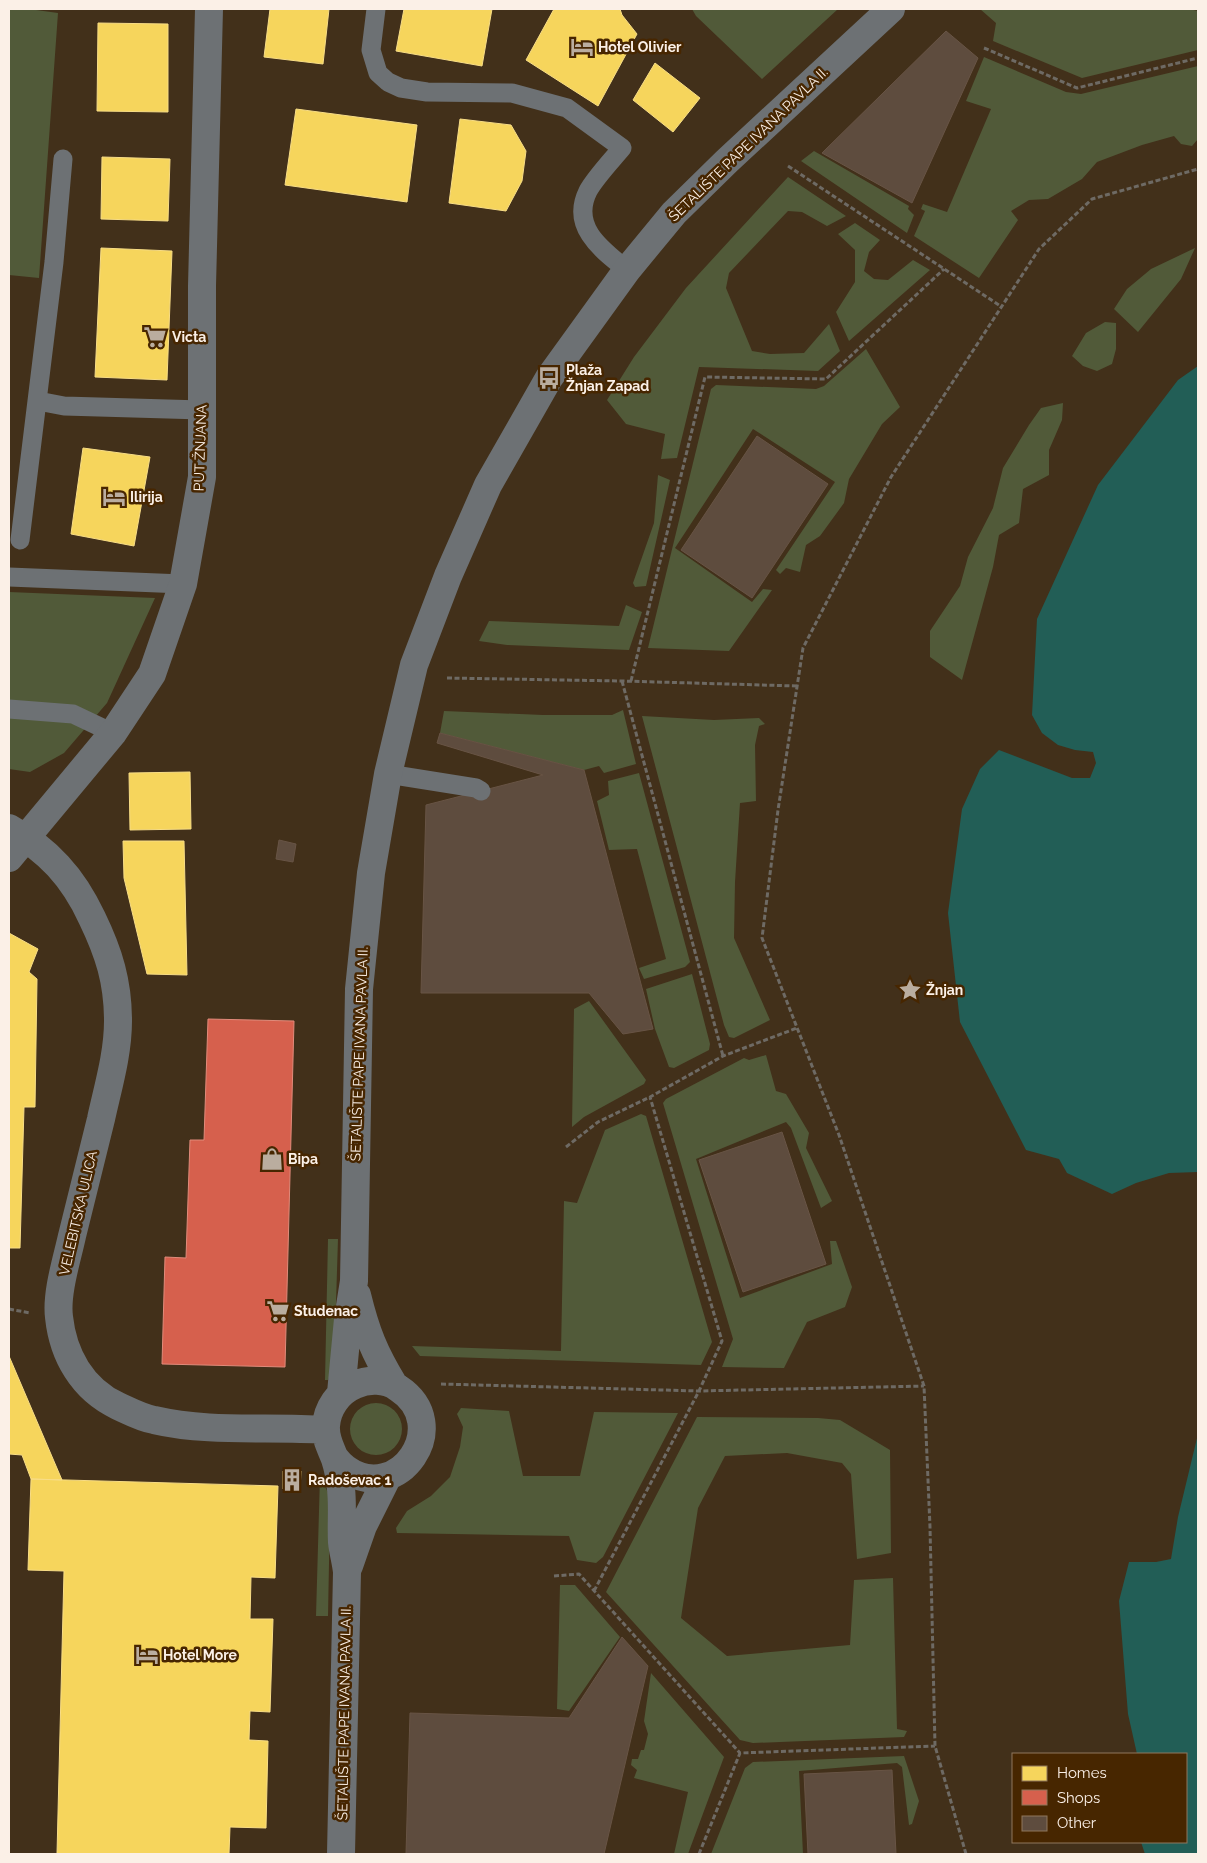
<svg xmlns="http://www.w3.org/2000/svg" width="1207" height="1863" font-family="Raleway,sans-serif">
  <rect width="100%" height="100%" fill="#42301a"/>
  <!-- green -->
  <path fill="#515a39" d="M 9,9 L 29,9 L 58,13 L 39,278 L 9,275 Z
    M 692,9 L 838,9 L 762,79 L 696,16 Z
    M 980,9 L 1189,9 L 1198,11 L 1198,50 L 1082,78 L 993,41 L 996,23 Z
    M 984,57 L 1066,92 L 1081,94 L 1198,66 L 1198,139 L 1192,146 L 1181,144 L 1174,136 L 1142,145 L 1097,162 L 1082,179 L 1048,199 L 1029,200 L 1011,211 L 1018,220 L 979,278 L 914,236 L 925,211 L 921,209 L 923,204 L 947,212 L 991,109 L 966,101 Z
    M 814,151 L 909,206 L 908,209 L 914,215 L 907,233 L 801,161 Z
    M 788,177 L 846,216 L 827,226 L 802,212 L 788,211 L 729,273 L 726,288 L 752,351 L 770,354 L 804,353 L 829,324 L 840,351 L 818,371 L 699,367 L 677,458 L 661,459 L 665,434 L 626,424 L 607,400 L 634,357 L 686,288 Z
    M 855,223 L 880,240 L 869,252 L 864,271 L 874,279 L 888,280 L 913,260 L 930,270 L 849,341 L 836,312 L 855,282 L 855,250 L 838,234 Z
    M 1195,248 L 1181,279 L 1138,332 L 1114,309 L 1127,289 L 1151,269 Z
    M 1105,322 L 1116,323 L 1116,349 L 1112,364 L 1097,371 L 1083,366 L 1072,356 L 1086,333 Z
    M 866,349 L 900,407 L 882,424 L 849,479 L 844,503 L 820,536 L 806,545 L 800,572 L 786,568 L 780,574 L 776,570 L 835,482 L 753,429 L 675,548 L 752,602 L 763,589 L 772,590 L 729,651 L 648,648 L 711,389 L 716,385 L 816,389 L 824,386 Z
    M 1063,403 L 1062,420 L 1049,450 L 1049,475 L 1023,489 L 1019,523 L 999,535 L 993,567 L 962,680 L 930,657 L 930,631 L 960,586 L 968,557 L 993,508 L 1003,468 L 1029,425 L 1041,408 Z
    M 658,475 L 670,480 L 646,586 L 635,587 L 633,583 L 654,523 Z
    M 9,592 L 155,598 L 107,703 L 64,753 L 30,772 L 9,769 Z
    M 626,605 L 642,612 L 629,650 L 507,645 L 479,641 L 489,621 L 619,626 Z
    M 623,710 L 636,764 L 604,773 L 599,766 L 584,770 L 440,733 L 444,711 L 543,715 L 612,715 Z
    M 642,716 L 714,720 L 759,718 L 765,724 L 759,726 L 755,745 L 756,801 L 740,803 L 735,882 L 734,938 L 770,1020 L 734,1038 L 729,1037 L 724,1025 Z
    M 639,773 L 690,962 L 685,967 L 644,979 L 639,968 L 666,959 L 637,849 L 609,850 L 597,801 L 609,795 L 608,781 Z
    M 692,974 L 710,1044 L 709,1050 L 674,1068 L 669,1067 L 655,1029 L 646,989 Z
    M 589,1001 L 646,1080 L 644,1084 L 584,1117 L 572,1127 L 574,1009 Z
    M 766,1055 L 776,1091 L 786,1094 L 809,1133 L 806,1148 L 832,1201 L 821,1208 L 791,1128 L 786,1122 L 696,1159 L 740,1298 L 832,1264 L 830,1241 L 836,1241 L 852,1287 L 845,1307 L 807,1322 L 784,1368 L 722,1367 L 733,1339 L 663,1103 L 666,1099 L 744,1058 L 749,1060 Z
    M 641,1114 L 646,1116 L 712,1342 L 701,1365 L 420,1356 L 412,1346 L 561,1351 L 564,1201 L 577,1203 L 605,1130 Z
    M 328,1239 L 338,1239 L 334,1366 L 328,1380 L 325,1380 Z
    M350 1429a26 26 0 1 1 52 0a26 26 0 1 1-52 0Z
    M 461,1408 L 509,1411 L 523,1476 L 580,1476 L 594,1412 L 678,1413 L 603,1557 L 596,1563 L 577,1560 L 569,1536 L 397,1533 L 396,1528 L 407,1511 L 431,1496 L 450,1477 L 460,1447 L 463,1427 L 457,1414 Z
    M 697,1417 L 818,1418 L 840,1420 L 890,1450 L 891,1553 L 857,1559 L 851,1474 L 842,1463 L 787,1453 L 725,1456 L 698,1508 L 681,1618 L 727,1656 L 850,1645 L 854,1580 L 893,1578 L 897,1729 L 907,1731 L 904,1737 L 753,1743 L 740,1740 L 606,1592 Z
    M 320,1476 L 329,1495 L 330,1511 L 328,1616 L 316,1616 Z
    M 560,1585 L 575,1585 L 620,1637 L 569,1711 L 557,1709 Z
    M 651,1673 L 724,1757 L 688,1854 L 674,1854 L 688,1792 L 634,1778 L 637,1770 L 631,1765 L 632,1759 L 638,1759 L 641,1750 L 644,1750 L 648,1734 L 644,1721 Z
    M 904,1756 L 919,1801 L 912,1824 L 909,1825 L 902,1767 L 897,1763 L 799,1771 L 803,1854 L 711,1854 L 745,1768 L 753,1762 Z"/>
  <!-- water -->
  <path fill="#225e56" d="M 1198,366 L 1198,1172 L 1169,1173 L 1136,1183 L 1112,1194 L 1067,1173 L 1059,1159 L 1026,1150 L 960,1022 L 948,913 L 962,809 L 980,769 L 999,750 L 1072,778 L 1090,778 L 1096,763 L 1093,752 L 1075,750 L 1058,745 L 1042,733 L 1032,715 L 1037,619 L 1098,485 L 1178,380 Z
    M 1198,1434 L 1198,1854 L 1145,1854 L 1141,1842 L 1186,1842 L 1186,1754 L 1137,1754 L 1128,1714 L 1119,1601 L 1129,1562 L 1156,1562 L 1171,1559 L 1178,1517 Z"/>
  <!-- homes -->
  <path fill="#f6d55c" stroke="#f8dd86" d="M 270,9 L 329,9 L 323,64 L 264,57 Z
    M 404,9 L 492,9 L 482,66 L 396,51 Z
    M 554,9 L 620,9 L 622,15 L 637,34 L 598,106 L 526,60 Z
    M 98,23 L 168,24 L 168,112 L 97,111 Z
    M 655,63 L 700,98 L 673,132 L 633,100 Z
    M 296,109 L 417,125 L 407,202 L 285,185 Z
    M 460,119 L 511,125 L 526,151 L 522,181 L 506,211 L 449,203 Z
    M 102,157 L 170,159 L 168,221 L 101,219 Z
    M 101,248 L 172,251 L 167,380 L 95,377 Z
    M 83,448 L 150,457 L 134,546 L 71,534 Z
    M 190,772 L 191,829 L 130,830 L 129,773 Z
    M 123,841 L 184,841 L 187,975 L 147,974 L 124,878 Z
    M 9,933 L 38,949 L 29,972 L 37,979 L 35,1107 L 24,1107 L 20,1248 L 9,1248 Z
    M 9,1356 L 62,1480 L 31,1479 L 22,1455 L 9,1454 Z
    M 283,1471 L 301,1471 L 300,1490 L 283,1489 Z
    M 31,1479 L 278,1486 L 275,1578 L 251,1577 L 250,1619 L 273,1619 L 270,1712 L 250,1711 L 249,1740 L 268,1741 L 266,1828 L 230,1827 L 229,1854 L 57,1854 L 64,1571 L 28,1570 Z"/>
  <!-- shops -->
  <path fill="#d6604d" stroke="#e18b7b" d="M 208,1019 L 294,1021 L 285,1367 L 162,1364 L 165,1257 L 186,1258 L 190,1140 L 204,1140 Z"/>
  <!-- building -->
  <path fill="#5e4c3e" stroke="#685445" d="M 946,31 L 978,58 L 912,203 L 822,153 Z
    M 757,436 L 828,484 L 752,598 L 681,550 Z
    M 440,733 L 584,770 L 653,1029 L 623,1034 L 589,993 L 421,993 L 426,805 L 543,775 L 437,743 Z
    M 279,840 L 296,844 L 293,862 L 276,859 Z
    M 782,1132 L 826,1264 L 743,1292 L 699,1160 Z
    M 622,1637 L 648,1666 L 604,1854 L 406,1854 L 410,1713 L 569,1718 Z
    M 892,1770 L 896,1854 L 808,1854 L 804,1774 Z"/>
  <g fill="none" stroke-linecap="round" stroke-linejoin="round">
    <!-- path -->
    <path stroke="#6e6a64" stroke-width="3" stroke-dasharray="5 2.5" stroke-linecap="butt" d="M 984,48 L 1077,88 L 1198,58
      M 788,166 L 1002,307
      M 447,678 L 622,681 L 797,686
      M 622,681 L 723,1056
      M 631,681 L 705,377 L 826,379 L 944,269
      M 566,1147 L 598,1122 L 650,1097 L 723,1056 L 797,1028
      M 9,1309 L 30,1313
      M 441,1384 L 699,1391 L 924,1386
      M 554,1576 L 579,1574 L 740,1753
      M 594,1591 L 699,1391 L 722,1341 L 650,1097
      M 699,1854 L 740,1753 L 935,1746
      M 966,1854 L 935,1746 L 930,1527 L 924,1386 L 839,1135 L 762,938 L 778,810 L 803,648 L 891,477 L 1039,249 L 1092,199 L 1198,169"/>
    <!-- lane -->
    <path stroke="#6d7174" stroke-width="19" d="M 376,9 L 371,50 L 378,73 L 388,82 L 401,88 L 427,92 L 512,93 L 567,108 L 622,148 C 612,160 595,178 588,191 C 570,227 602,250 627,270
      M 38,401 L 64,406 L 202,410
      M 20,540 L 54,262 L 63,159
      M 9,577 L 183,584
      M 9,709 L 73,714 L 113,733
      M 388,774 L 476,788 L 481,791"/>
    <!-- street -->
    <path stroke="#6d7174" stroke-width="28" d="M 9,828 C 48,850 73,877 92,918 C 109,953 118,982 118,1021 C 118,1054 108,1087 101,1119 C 91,1158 82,1197 72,1236 C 67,1259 56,1293 59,1317 C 63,1355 82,1389 118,1406 C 129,1411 142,1418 154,1420 C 210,1433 269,1426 326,1430
      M 9,858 L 113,733 L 152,674 L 183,584 L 202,477 L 202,286 L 209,9
      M 357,1295 C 366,1332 374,1352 394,1385
      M 341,1393 L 348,1319 L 354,1281 L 359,989 L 371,873 L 388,774 L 414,665 L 448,576 L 488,485 L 549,378 L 627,270 L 674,213 L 727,161 L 891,9
      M 335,1458 C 338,1462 342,1466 346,1469 C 398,1506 455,1425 398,1388 C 386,1379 368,1379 355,1385 C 338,1392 327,1409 326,1426 C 325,1439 331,1448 335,1459 C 338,1468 340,1479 341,1489 C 343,1506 341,1524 342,1542 C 343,1552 346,1562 347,1572 L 341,1854
      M 349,1566 L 363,1526 L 388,1476"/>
  </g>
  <!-- icons -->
  <defs>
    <symbol id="hotel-bare" viewBox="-9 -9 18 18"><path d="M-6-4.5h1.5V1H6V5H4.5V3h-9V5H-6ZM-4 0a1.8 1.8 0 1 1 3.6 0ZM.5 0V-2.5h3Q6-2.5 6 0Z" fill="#baad9f" stroke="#472600" stroke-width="2.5" paint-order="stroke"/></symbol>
    <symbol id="supermarket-bare" viewBox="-9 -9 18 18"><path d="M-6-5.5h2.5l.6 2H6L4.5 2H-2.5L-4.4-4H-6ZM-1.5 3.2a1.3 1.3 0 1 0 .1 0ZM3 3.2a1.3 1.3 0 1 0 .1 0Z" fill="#baad9f" stroke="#472600" stroke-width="2.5" paint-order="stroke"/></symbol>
    <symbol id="bus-bare" viewBox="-9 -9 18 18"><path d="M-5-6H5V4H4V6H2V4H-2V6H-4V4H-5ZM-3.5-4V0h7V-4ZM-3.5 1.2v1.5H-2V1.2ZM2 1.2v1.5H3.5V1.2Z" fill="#baad9f" stroke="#472600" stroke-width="2.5" paint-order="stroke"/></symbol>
    <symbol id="sight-bare" viewBox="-9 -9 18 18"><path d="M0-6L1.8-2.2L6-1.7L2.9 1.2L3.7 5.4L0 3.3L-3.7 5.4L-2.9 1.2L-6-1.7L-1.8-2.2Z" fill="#baad9f" stroke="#472600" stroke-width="2.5" paint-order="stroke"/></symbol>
    <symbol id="shop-bare" viewBox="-9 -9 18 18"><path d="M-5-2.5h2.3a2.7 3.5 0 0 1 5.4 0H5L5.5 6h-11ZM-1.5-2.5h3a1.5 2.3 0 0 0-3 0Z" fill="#baad9f" stroke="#472600" stroke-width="2.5" paint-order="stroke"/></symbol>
    <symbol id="building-bare" viewBox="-9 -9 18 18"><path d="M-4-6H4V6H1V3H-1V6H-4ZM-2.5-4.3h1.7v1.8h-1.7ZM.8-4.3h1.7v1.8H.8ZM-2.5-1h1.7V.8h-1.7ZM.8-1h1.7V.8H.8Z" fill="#baad9f" stroke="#472600" stroke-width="2.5" paint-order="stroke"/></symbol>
  </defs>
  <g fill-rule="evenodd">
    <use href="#hotel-bare" x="566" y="31" width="32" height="32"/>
    <use href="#supermarket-bare" x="139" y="321" width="32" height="32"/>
    <use href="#bus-bare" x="533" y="362" width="32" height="32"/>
    <use href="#hotel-bare" x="98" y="481" width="32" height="32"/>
    <use href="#sight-bare" x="894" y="974" width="32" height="32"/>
    <use href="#shop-bare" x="256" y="1143" width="32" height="32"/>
    <use href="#supermarket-bare" x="262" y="1295" width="32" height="32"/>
    <use href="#building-bare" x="276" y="1464" width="32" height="32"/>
    <use href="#hotel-bare" x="131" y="1639" width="32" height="32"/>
  </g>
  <g text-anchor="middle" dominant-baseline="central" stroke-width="5" stroke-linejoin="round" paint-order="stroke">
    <!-- poi labels -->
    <g font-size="14" font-weight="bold" fill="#fbf0e7" stroke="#472600" text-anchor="start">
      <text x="598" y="47">Hotel Olivier</text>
      <text x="172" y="337">Victa</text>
      <text x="566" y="370">Plaža<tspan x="566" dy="16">Žnjan Zapad</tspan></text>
      <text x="130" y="497">Ilirija</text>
      <text x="926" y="990">Žnjan</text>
      <text x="288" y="1159">Bipa</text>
      <text x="294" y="1311">Studenac</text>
      <text x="308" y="1480">Radoševac 1</text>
      <text x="163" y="1655">Hotel More</text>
    </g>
    <!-- street labels -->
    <g font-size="14" fill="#fbf0e7" stroke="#472600">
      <text transform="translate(748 144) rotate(-44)">ŠETALIŠTE PAPE IVANA PAVLA II.</text>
      <text transform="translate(200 448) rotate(-88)">PUT ŽNJANA</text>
      <text transform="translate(359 1054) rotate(-88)">ŠETALIŠTE PAPE IVANA PAVLA II.</text>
      <text transform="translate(78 1213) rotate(-77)">VELEBITSKA ULICA</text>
      <text transform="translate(344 1713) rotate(-89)">ŠETALIŠTE PAPE IVANA PAVLA II.</text>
    </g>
  </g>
  <!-- border -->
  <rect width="1207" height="1863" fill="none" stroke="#fbf0e7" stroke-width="20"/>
  <!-- legend -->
  <rect x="1012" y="1753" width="175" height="90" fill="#472600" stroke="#8f775c"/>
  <rect x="1022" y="1766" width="25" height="15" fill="#f6d55c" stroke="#8f775c"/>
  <text x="1057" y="1778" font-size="15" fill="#fbf0e7">Homes</text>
  <rect x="1022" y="1790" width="25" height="15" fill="#d6604d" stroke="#8f775c"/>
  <text x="1057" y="1803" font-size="15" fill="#fbf0e7">Shops</text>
  <rect x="1022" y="1816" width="25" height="15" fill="#5e4c3e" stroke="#8f775c"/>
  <text x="1057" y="1828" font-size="15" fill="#fbf0e7">Other</text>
</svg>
